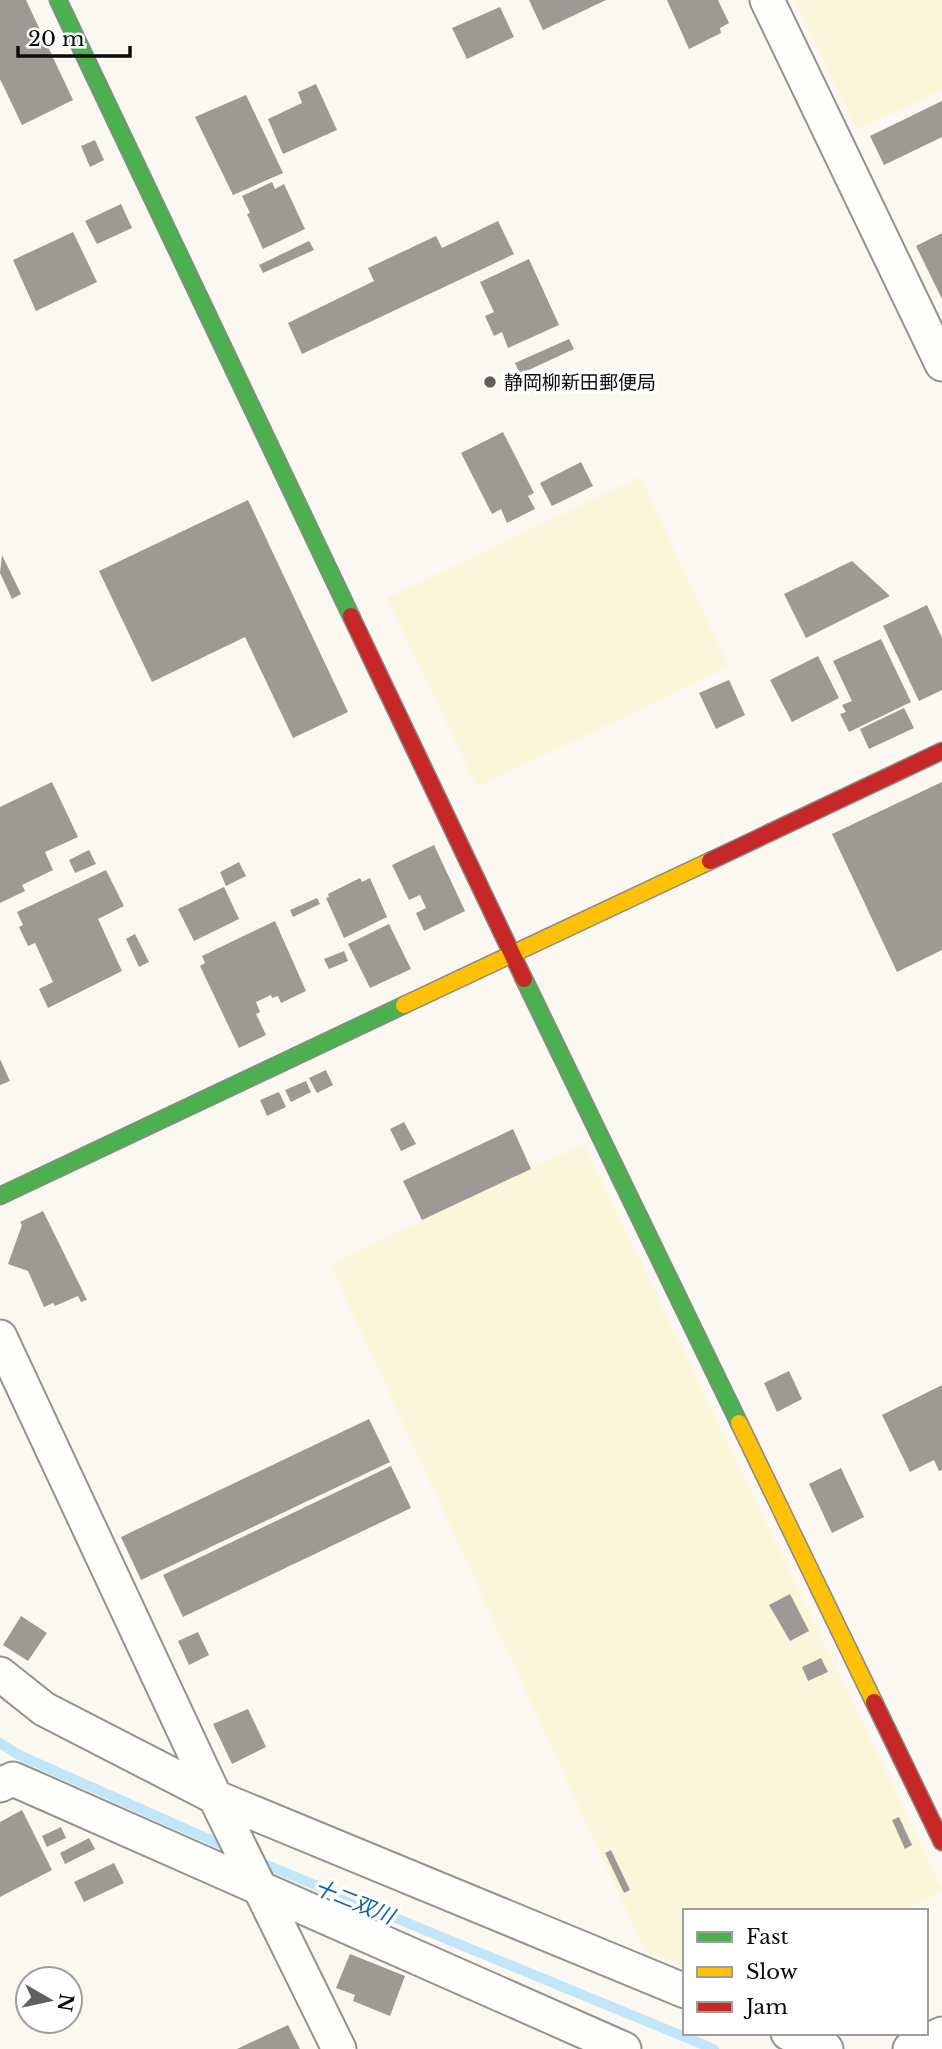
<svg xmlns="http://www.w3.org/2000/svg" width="942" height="2049" font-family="'Libre Baskerville','Noto Sans JP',serif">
  <rect width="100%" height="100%" fill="#faf8f0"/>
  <!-- farmland -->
  <path fill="#f9f6d9" d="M 794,0 L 942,0 L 942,90 L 856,130 Z
    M 640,477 L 729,667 L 477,787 L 387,598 Z
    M 584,1144 L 942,1888 L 942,1892 L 903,1911 L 685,1911 L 685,1967 L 645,1951 L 330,1264 Z"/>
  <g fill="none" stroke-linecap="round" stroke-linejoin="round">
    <!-- stream -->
    <path stroke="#c1e6f9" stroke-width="10" d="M 0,1743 L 19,1755 L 229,1848
      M 257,1861 L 714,2049"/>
  </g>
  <!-- building -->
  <path fill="#9d9a96" d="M 0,0 L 26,0 L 73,100 L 22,125 L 0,79 Z
    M 529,0 L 606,0 L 543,30 Z
    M 667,0 L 718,0 L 729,23 L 720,28 L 721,33 L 689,49 Z
    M 500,7 L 514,37 L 467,59 L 452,28 Z
    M 316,84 L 337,130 L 283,154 L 268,119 L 302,103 L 298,92 Z
    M 246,95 L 283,173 L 233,195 L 195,117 Z
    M 942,101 L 942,137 L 884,165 L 870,136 Z
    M 95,140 L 104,160 L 90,167 L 81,146 Z
    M 272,182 L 275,189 L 284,184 L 305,229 L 263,249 L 247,214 L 250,213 L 242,196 Z
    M 121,204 L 132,228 L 97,244 L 85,221 Z
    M 498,221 L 514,254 L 302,354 L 288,323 L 374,281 L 368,268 L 436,236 L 442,248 Z
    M 73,232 L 97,282 L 36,311 L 13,260 Z
    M 942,233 L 942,299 L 916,246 Z
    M 309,241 L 314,250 L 263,273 L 259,265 Z
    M 529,259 L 559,325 L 508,348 L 502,332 L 494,336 L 485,316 L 494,312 L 480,282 Z
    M 569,339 L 574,349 L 520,374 L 515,363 Z
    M 503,432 L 534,493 L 528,496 L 535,509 L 507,523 L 501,509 L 492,514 L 461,453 Z
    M 581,462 L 593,486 L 552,506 L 540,483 Z
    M 248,500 L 348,712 L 293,738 L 245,637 L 152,682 L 99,571 Z
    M 2,555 L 21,594 L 12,599 L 0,573 Z
    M 852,561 L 890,596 L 806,638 L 784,594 Z
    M 927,605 L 942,638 L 942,690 L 919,701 L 883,626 Z
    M 881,639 L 911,702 L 849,732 L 840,714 L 846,712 L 842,705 L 852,701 L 833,661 Z
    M 818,656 L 839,698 L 792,722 L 770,680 Z
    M 729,680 L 745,715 L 716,729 L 699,693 Z
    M 904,708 L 914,728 L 869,749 L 860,729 Z
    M 52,782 L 78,837 L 45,852 L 53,870 L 22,885 L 25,891 L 0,903 L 0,807 Z
    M 942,782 L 942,950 L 897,972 L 832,834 Z
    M 434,845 L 465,911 L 424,931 L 416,913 L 426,908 L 420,895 L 409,900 L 392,865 Z
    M 89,850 L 96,864 L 75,873 L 69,860 Z
    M 239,862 L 246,876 L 226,886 L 220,872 Z
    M 106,870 L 124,906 L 98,919 L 122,971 L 48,1008 L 39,989 L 53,982 L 35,943 L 28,946 L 19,927 L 23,925 L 17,912 Z
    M 360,878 L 362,882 L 370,878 L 387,917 L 344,938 L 326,898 L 329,897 L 328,894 Z
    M 224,887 L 239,919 L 194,941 L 178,909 Z
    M 317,898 L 320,904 L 293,917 L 290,910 Z
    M 275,921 L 306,991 L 281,1003 L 278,996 L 272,998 L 271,995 L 256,1002 L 260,1012 L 256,1014 L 266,1035 L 239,1048 L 200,966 L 205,963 L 202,956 Z
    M 389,924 L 411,969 L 370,988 L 348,944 Z
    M 135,934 L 149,962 L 139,967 L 126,939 Z
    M 344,951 L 348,961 L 329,969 L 324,959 Z
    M 0,1059 L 10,1081 L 0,1085 Z
    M 326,1070 L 333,1085 L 317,1093 L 309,1078 Z
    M 306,1081 L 311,1092 L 291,1102 L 285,1090 Z
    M 279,1092 L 286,1107 L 267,1116 L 260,1100 Z
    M 404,1122 L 416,1144 L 401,1151 L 390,1129 Z
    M 513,1129 L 531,1169 L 422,1220 L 403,1181 Z
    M 43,1211 L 87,1300 L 81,1302 L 78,1296 L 55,1306 L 53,1303 L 44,1307 L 28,1271 L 8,1264 L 22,1225 L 20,1222 Z
    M 789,1371 L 802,1399 L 777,1412 L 764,1383 Z
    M 942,1385 L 942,1470 L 939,1471 L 934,1460 L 910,1472 L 882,1415 Z
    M 369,1419 L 390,1462 L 141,1580 L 121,1537 Z
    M 391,1466 L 411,1508 L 183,1617 L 163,1575 Z
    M 841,1468 L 864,1517 L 832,1533 L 809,1484 Z
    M 790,1594 L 809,1631 L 790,1641 L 769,1605 Z
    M 21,1616 L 47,1633 L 28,1661 L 3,1645 Z
    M 198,1632 L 209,1655 L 189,1665 L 178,1641 Z
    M 821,1658 L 828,1672 L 808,1681 L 802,1667 Z
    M 248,1709 L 266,1747 L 232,1764 L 213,1724 Z
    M 22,1810 L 52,1870 L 0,1897 L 0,1822 Z
    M 899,1817 L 912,1845 L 905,1849 L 892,1820 Z
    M 61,1827 L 66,1838 L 47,1847 L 42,1836 Z
    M 89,1838 L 95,1849 L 65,1864 L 60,1853 Z
    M 611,1850 L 630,1890 L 624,1893 L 605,1853 Z
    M 114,1863 L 124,1883 L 84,1902 L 74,1882 Z
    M 350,1954 L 405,1976 L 390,2016 L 353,2001 L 355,1995 L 336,1988 Z
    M 288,2025 L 300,2049 L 237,2049 Z"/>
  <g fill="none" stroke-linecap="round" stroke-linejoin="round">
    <defs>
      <path id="street" d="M 767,0 L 942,364
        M 0,1337 L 215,1797 L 339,2049
        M 0,1674 L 44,1709 L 215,1797 L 685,1991
        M 0,1785 L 13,1779 L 624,2049
        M 788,2033 L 826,2049
        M 910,2049 L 942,2034"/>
      <path id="fast" d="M 58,0 L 351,616
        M 524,979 L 739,1423
        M 0,1196 L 404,1005"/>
      <path id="slow" d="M 404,1005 L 710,861
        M 739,1423 L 874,1702"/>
      <path id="jam" d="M 351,616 L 524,979
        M 710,861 L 942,751
        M 874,1702 L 942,1842"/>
    </defs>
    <!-- street casing -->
    <use href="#street" stroke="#93928f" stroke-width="37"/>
    <!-- fast casing -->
    <use href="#fast" stroke="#8a8985" stroke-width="19"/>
    <!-- slow casing -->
    <use href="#slow" stroke="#8a8985" stroke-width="19"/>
    <!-- jam casing -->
    <use href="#jam" stroke="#8a8985" stroke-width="19"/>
    <!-- street -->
    <use href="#street" stroke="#fefefd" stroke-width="33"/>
    <!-- fast -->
    <use href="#fast" stroke="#4caf50" stroke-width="16"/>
    <!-- slow -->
    <use href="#slow" stroke="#ffc107" stroke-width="16"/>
    <!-- jam -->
    <use href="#jam" stroke="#c62828" stroke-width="16"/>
  </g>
  <!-- markers -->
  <circle fill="#5f5f5c" stroke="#fff" stroke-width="2.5" cx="490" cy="382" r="7"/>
  <g text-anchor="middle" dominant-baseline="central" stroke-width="7" stroke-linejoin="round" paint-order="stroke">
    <!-- poi labels -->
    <g font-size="19" fill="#0c0c0c" stroke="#fff" text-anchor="start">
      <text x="504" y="382">静岡柳新田郵便局</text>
    </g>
    <!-- water labels -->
    <g font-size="21" font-style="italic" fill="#0864aa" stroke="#fff">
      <text transform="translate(354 1902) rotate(22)">十二双川</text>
    </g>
  </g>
  <!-- legend -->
  <rect x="683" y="1909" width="245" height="126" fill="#ffffff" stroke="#9e9e9e" stroke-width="2"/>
  <rect x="697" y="1932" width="35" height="10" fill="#4caf50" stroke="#9e9e9e" stroke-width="2"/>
  <text x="746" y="1944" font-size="21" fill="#0c0c0c">Fast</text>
  <rect x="697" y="1967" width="35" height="10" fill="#ffc107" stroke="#9e9e9e" stroke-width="2"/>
  <text x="746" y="1979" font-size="21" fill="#0c0c0c">Slow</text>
  <rect x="697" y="2002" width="35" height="10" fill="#c62828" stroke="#9e9e9e" stroke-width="2"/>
  <text x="746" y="2014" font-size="21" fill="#0c0c0c">Jam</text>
  <!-- north arrow -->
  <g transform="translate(49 2000) rotate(99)"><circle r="33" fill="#ffffff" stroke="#9e9e9e" stroke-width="2"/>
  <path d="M0-5L12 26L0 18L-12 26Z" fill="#5f5f5c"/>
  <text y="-10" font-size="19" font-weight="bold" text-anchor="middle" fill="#0c0c0c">N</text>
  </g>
  <!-- scale -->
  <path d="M18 46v10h112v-10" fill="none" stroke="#0c0c0c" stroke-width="3.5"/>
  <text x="28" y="46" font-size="21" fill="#0c0c0c" stroke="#ffffff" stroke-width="5" paint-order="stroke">20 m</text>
</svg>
